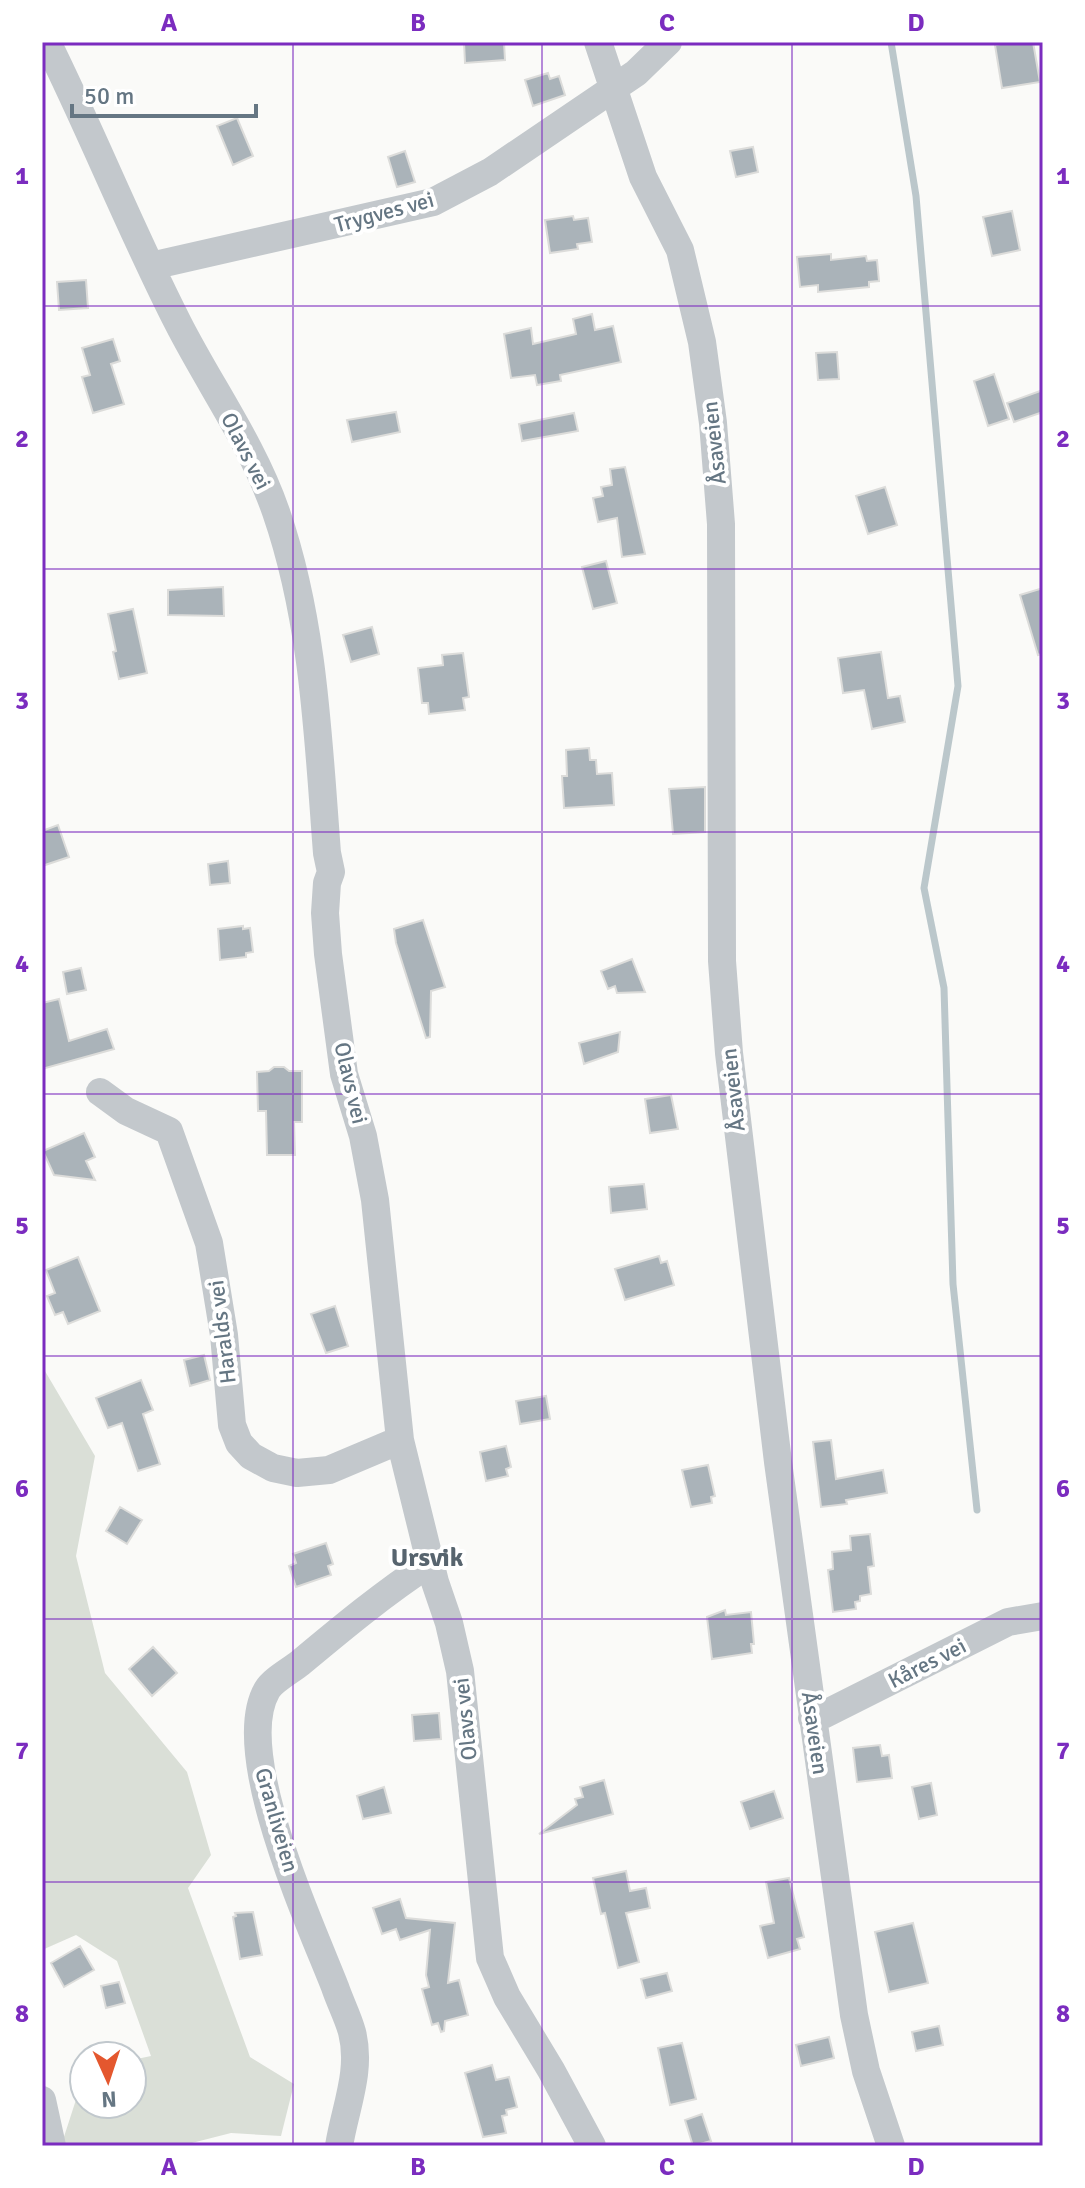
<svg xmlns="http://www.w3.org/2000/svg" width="1085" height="2188" font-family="Signika,sans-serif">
  <rect width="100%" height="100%" fill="#fafaf8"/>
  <!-- green -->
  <path fill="#dadfd7" d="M 42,1366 L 95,1456 L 76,1556 L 105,1673 L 187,1772 L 211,1855 L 188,1888 L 250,2057 L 294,2084 L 281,2136 L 231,2133 L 180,2146 L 61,2146 L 84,2075 L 84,2104 L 132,2104 L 132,2060 L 151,2056 L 117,1961 L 76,1935 L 42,1950 Z"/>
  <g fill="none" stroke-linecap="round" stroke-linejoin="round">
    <!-- stream -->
    <path stroke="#bbc7cb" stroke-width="7" d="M 891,42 L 916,196 L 958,686 L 924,888 L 944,988 L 953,1284 L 977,1510"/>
  </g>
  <!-- building -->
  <path fill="#aab3b9" stroke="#dcdcda" stroke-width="2" d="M 464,42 L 504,42 L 505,60 L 465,63 Z
    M 1012,42 L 1033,42 L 1040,82 L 1002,88 L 995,45 Z
    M 548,73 L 550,79 L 559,76 L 565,95 L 533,106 L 525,80 Z
    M 237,118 L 253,156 L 233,165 L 217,126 Z
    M 753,147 L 758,172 L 736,177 L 730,151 Z
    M 405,151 L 415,182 L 397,187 L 388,157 Z
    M 1012,211 L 1020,250 L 992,256 L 983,217 Z
    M 573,216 L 574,220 L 588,218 L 592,242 L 577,244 L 578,249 L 550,253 L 545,220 Z
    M 831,254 L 831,260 L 866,256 L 867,261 L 877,260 L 879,281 L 869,282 L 869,287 L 818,292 L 818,285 L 800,287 L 797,257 Z
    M 86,280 L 88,308 L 59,310 L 57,282 Z
    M 592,314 L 595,330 L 613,326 L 621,362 L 560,375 L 561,381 L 537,385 L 535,375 L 511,378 L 504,334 L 531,328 L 533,344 L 576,334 L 573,319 Z
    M 113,339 L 120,361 L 111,364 L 124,404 L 93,413 L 82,377 L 90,375 L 82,348 Z
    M 837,352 L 839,379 L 818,380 L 816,353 Z
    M 994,374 L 1009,419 L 988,426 L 974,381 Z
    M 1043,390 L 1043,412 L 1014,422 L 1007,403 Z
    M 396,412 L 400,432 L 352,442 L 347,420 Z
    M 574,413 L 578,431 L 522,441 L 519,424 Z
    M 625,467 L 645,554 L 622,557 L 617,518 L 598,522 L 593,498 L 603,496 L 601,487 L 612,485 L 610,469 Z
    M 885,487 L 897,525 L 868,534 L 856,496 Z
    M 606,561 L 617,603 L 593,609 L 582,567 Z
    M 223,587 L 224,616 L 168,615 L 168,590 Z
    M 1043,588 L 1043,654 L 1038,655 L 1020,595 Z
    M 133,609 L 147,673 L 119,679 L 113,652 L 116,651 L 108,614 Z
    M 372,627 L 379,654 L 351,662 L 343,635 Z
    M 881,652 L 888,698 L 900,696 L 905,722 L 872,729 L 864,690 L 843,693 L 838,658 Z
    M 463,653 L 469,697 L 463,698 L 465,710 L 429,714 L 428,703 L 422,703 L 418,668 L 443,665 L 442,655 Z
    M 589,748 L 590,760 L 596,760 L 597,774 L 612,773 L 614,805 L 564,808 L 562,776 L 567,776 L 566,750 Z
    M 705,787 L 705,832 L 673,834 L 669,789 Z
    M 58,825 L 69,857 L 42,866 L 42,831 Z
    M 228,861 L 230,883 L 210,885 L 208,864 Z
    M 423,920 L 445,987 L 431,991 L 430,1037 L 426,1038 L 396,943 L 394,929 Z
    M 243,926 L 243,929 L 250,928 L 253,952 L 246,953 L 246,957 L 220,960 L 218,929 Z
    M 632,959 L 645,992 L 617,993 L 615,986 L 608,989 L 601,971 Z
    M 81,968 L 86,990 L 67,994 L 63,972 Z
    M 59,999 L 69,1041 L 107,1029 L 114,1049 L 42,1069 L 42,1003 Z
    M 620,1032 L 618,1052 L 584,1064 L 579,1043 Z
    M 274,1067 L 284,1067 L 289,1071 L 302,1071 L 302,1122 L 294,1122 L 295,1155 L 267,1155 L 266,1111 L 258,1111 L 257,1072 L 269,1071 Z
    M 671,1095 L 678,1129 L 650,1133 L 645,1099 Z
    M 84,1133 L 95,1157 L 86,1161 L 95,1180 L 54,1175 L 43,1151 Z
    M 644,1184 L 647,1209 L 611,1213 L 609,1187 Z
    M 659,1256 L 661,1263 L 667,1261 L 674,1285 L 625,1300 L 615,1269 Z
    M 78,1257 L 100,1311 L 68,1324 L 63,1312 L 55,1315 L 47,1296 L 55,1293 L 46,1270 Z
    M 335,1306 L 348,1346 L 326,1353 L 311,1314 Z
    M 204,1355 L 210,1380 L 190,1386 L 184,1360 Z
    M 141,1380 L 153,1410 L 143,1414 L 160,1464 L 138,1471 L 122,1423 L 108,1428 L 96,1398 Z
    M 546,1396 L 550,1419 L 520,1424 L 516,1401 Z
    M 831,1440 L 836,1479 L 883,1470 L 887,1493 L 846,1500 L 847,1504 L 821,1507 L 813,1442 Z
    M 506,1446 L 511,1467 L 506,1469 L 508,1476 L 486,1481 L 480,1452 Z
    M 708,1465 L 715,1496 L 711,1497 L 712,1503 L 691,1507 L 682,1470 Z
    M 120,1507 L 142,1520 L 127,1544 L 106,1531 Z
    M 870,1534 L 874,1566 L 868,1567 L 871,1594 L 860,1596 L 860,1601 L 855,1602 L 856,1609 L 833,1612 L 828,1570 L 833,1569 L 832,1552 L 851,1550 L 850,1536 Z
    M 326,1543 L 333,1564 L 328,1566 L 331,1575 L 296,1587 L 289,1566 L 296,1563 L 293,1554 Z
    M 725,1610 L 726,1615 L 751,1612 L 754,1644 L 751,1644 L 752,1653 L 712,1659 L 707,1617 Z
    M 153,1647 L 177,1673 L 152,1696 L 129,1669 Z
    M 439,1713 L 441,1739 L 414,1741 L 412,1715 Z
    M 880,1745 L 882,1756 L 889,1755 L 892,1778 L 857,1782 L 853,1748 Z
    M 604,1780 L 613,1814 L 539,1834 L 577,1805 L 575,1799 L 583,1797 L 580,1787 Z
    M 931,1783 L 937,1815 L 919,1819 L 912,1787 Z
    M 384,1787 L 391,1813 L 363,1819 L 357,1796 Z
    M 774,1791 L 783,1818 L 750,1829 L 741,1802 Z
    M 626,1871 L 630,1891 L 646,1888 L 650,1908 L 626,1913 L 639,1962 L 618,1968 L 605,1913 L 601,1914 L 593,1878 Z
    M 789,1878 L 804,1937 L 797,1939 L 800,1949 L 768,1958 L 760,1926 L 774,1923 L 766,1882 Z
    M 400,1899 L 406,1918 L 455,1923 L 448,1983 L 459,1980 L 468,2015 L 445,2021 L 444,2031 L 441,2032 L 438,2023 L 432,2025 L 422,1989 L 429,1987 L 426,1975 L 430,1930 L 400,1940 L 396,1929 L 382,1934 L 373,1908 Z
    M 253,1912 L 262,1955 L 240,1959 L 233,1917 L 236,1916 L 235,1913 Z
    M 913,1923 L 928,1983 L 889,1992 L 875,1932 Z
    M 80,1946 L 94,1970 L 64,1987 L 51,1963 Z
    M 667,1973 L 672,1991 L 646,1998 L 641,1979 Z
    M 119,1982 L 125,2003 L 106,2008 L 101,1986 Z
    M 939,2026 L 943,2045 L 916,2051 L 912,2032 Z
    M 829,2037 L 834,2058 L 801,2066 L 796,2045 Z
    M 682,2043 L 696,2099 L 670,2105 L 658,2048 Z
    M 492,2065 L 496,2080 L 509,2077 L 517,2107 L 506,2110 L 507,2115 L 502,2116 L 506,2133 L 483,2137 L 465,2073 Z
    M 702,2114 L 711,2141 L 693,2146 L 685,2120 Z"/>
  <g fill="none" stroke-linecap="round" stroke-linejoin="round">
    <!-- minor -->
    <path stroke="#c3c8cc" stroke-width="28" d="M 47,42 C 93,135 131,231 178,323 C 210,386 253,445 276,512 C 314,622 318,737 327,853 L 331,872 L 327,883 L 325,913 L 328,954 L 344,1074 L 363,1136 L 375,1200 L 400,1440 L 435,1582 L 449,1623 L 460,1671 L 490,1958 L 507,1997 L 551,2070 L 592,2146
      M 598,42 L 643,177 L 680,250 L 702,342 L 713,423 L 721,524 L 722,961 L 729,1053 L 778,1462 L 854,2015 L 866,2071 L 891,2146
      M 151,266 L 433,202 L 490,172 L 636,73 L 668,42
      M 100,1092 L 126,1111 L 169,1131 L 209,1243 L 224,1335 L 232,1425 L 239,1443 L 251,1456 L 273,1468 L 297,1473 L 329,1470 L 400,1440
      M 812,1718 L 823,1715 L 1008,1622 L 1043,1616
      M 42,2100 L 52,2146
      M 339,2146 C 345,2108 362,2071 352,2032 C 348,2017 340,2002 335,1987 C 310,1923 231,1752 267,1690 C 273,1680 290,1671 300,1663 C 342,1628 384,1593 430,1563"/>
  </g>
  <!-- grid -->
  <path fill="none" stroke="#7b2cbf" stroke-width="2" stroke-opacity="0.55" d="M 293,42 L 293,2146M 542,42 L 542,2146M 792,42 L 792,2146M 42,306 L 1043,306M 42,569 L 1043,569M 42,832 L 1043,832M 42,1094 L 1043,1094M 42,1356 L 1043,1356M 42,1619 L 1043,1619M 42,1882 L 1043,1882"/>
  <g text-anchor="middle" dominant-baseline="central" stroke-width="8" stroke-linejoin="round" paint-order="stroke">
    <!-- street labels -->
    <g font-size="22" fill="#657683" stroke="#fff">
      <text transform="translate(384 212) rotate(-15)">Trygves vei</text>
      <text transform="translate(714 443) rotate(-96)">Åsaveien</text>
      <text transform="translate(246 451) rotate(63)">Olavs vei</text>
      <text transform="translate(351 1083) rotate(77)">Olavs vei</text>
      <text transform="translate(733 1090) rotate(-96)">Åsaveien</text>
      <text transform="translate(222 1332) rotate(-97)">Haralds vei</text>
      <text transform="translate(927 1663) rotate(-27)">Kåres vei</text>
      <text transform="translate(465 1719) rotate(-96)">Olavs vei</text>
      <text transform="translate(815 1733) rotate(82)">Åsaveien</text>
      <text transform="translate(277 1820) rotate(74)">Granliveien</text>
    </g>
    <!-- quarter labels -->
    <g font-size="26" font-weight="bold" fill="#57646e" stroke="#fff">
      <text x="427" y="1558">Ursvik</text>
    </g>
  </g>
  <!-- border -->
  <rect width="1085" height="2188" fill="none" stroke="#ffffff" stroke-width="88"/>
  <!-- north arrow -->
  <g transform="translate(108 2080) rotate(177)"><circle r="38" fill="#ffffff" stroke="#c1c8cd" stroke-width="2"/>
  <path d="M0-6L14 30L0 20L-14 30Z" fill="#e4572e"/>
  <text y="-12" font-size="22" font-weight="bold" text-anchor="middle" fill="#657683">N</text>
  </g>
  <!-- scale -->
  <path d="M72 104v12h184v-12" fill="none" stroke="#657683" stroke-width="4"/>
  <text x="84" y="104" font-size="24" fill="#657683" stroke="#ffffff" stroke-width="6" paint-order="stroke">50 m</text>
  <rect x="44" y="44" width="997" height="2100" fill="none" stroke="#7b2cbf" stroke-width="3"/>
  <g font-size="26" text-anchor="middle" font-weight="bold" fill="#7b2cbf">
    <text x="169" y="31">A</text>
    <text x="418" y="31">B</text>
    <text x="667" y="31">C</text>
    <text x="916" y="31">D</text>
    <text x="22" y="184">1</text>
    <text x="1063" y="184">1</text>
    <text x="22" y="447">2</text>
    <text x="1063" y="447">2</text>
    <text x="22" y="709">3</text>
    <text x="1063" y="709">3</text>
    <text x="22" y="972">4</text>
    <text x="1063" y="972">4</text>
    <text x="22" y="1234">5</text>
    <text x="1063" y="1234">5</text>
    <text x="22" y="1497">6</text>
    <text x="1063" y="1497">6</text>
    <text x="22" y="1759">7</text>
    <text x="1063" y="1759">7</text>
    <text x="22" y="2022">8</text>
    <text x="1063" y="2022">8</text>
    <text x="169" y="2175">A</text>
    <text x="418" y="2175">B</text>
    <text x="667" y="2175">C</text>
    <text x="916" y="2175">D</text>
  </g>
</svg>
